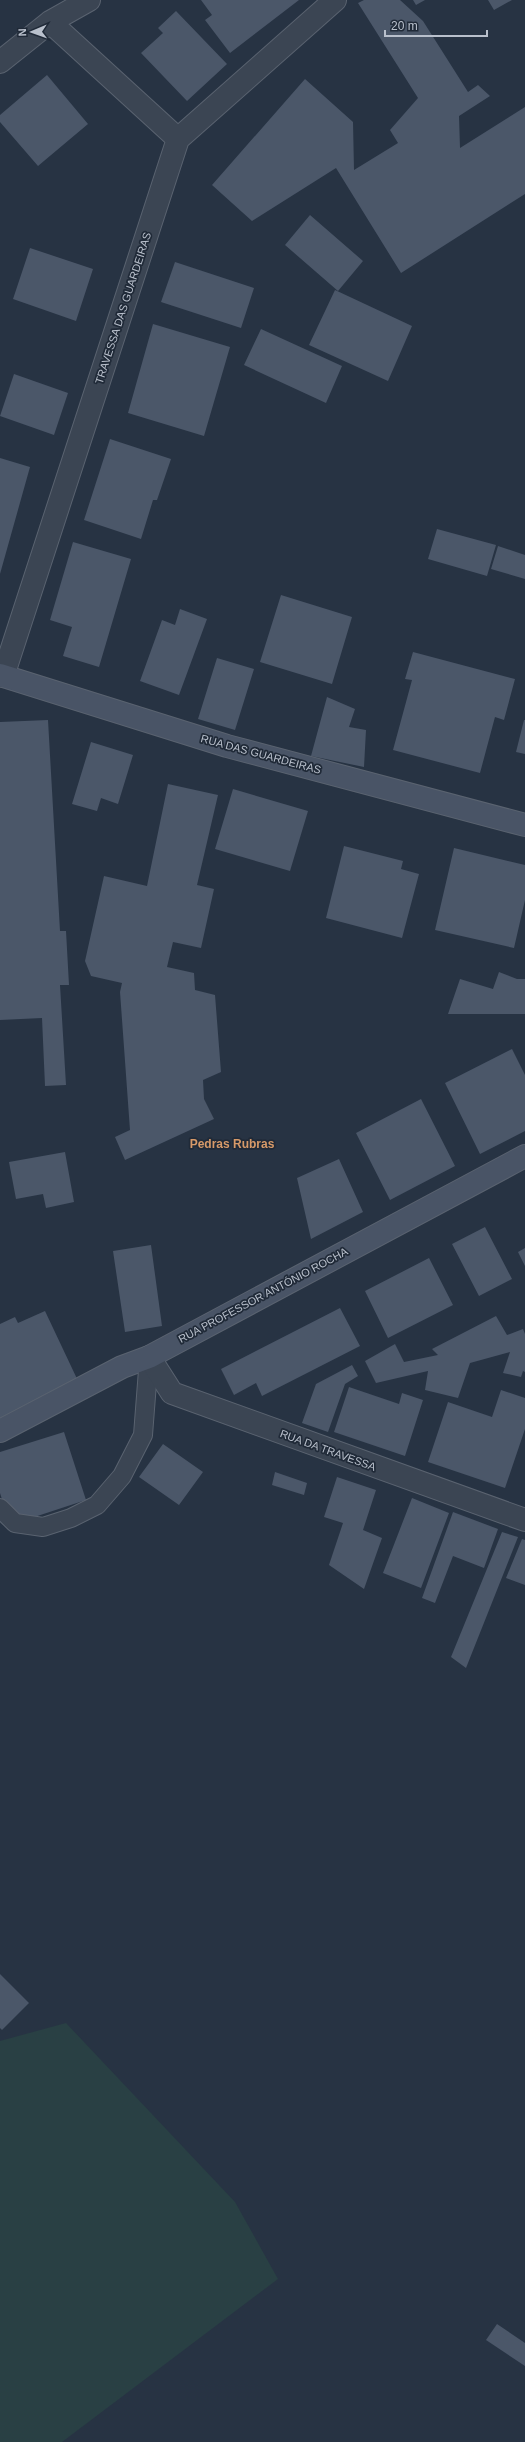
<svg xmlns="http://www.w3.org/2000/svg" width="525" height="2442" font-family="Helvetica,sans-serif">
  <rect width="100%" height="100%" fill="#273343"/>
  <!-- green -->
  <path fill="#294044" d="M 66,2023 L 235,2202 L 278,2279 L 62,2442 L 0,2442 L 0,2041 Z"/>
  <!-- building -->
  <path fill="#4b5769" d="M 201,0 L 299,0 L 230,53 L 205,20 L 212,15 Z
    M 364,0 L 400,0 L 423,21 L 468,92 L 478,85 L 490,96 L 459,116 L 460,148 L 525,107 L 525,194 L 401,273 L 336,168 L 252,221 L 212,185 L 305,79 L 353,122 L 354,170 L 398,143 L 390,130 L 418,98 L 358,3 Z
    M 413,0 L 425,0 L 416,5 Z
    M 488,0 L 512,0 L 494,10 Z
    M 176,11 L 227,64 L 187,101 L 141,53 L 163,33 L 158,28 Z
    M 47,75 L 88,124 L 38,166 L 0,122 L 0,115 Z
    M 310,215 L 363,261 L 338,291 L 285,245 Z
    M 30,248 L 93,269 L 76,321 L 13,299 Z
    M 175,262 L 254,288 L 241,328 L 161,302 Z
    M 335,290 L 412,326 L 388,381 L 309,345 Z
    M 153,324 L 230,347 L 204,436 L 128,413 Z
    M 261,329 L 342,366 L 326,403 L 244,365 Z
    M 14,374 L 68,393 L 54,435 L 0,416 Z
    M 110,439 L 171,459 L 157,500 L 153,500 L 141,539 L 84,520 Z
    M 0,458 L 30,467 L 0,574 Z
    M 437,529 L 496,545 L 487,576 L 428,559 Z
    M 73,542 L 131,559 L 99,667 L 63,656 L 72,627 L 50,620 Z
    M 498,546 L 525,555 L 525,579 L 491,569 Z
    M 281,595 L 352,617 L 332,684 L 260,662 Z
    M 180,609 L 207,619 L 179,695 L 140,681 L 162,620 L 175,625 Z
    M 413,652 L 515,679 L 504,720 L 495,717 L 480,773 L 393,750 L 412,680 L 405,679 Z
    M 217,658 L 254,669 L 235,730 L 198,719 Z
    M 327,697 L 355,709 L 349,727 L 366,730 L 364,767 L 311,756 Z
    M 48,720 L 60,931 L 66,931 L 69,985 L 60,985 L 66,1085 L 45,1086 L 42,1018 L 0,1020 L 0,722 Z
    M 524,720 L 525,720 L 525,754 L 516,752 Z
    M 91,742 L 133,755 L 118,804 L 101,798 L 97,811 L 72,804 Z
    M 168,784 L 218,795 L 197,885 L 214,889 L 201,948 L 173,942 L 167,967 L 194,973 L 195,990 L 215,995 L 221,1072 L 203,1080 L 204,1099 L 214,1119 L 125,1160 L 115,1137 L 130,1130 L 120,992 L 122,983 L 91,976 L 85,961 L 104,876 L 147,886 Z
    M 233,789 L 308,811 L 290,871 L 215,849 Z
    M 344,846 L 403,861 L 401,869 L 419,874 L 402,938 L 326,918 Z
    M 454,848 L 525,865 L 525,900 L 514,948 L 435,930 Z
    M 499,972 L 517,979 L 525,979 L 525,1014 L 448,1014 L 460,979 L 493,989 Z
    M 512,1049 L 525,1075 L 525,1131 L 480,1154 L 445,1083 Z
    M 421,1099 L 455,1166 L 390,1200 L 356,1133 Z
    M 65,1152 L 74,1202 L 46,1208 L 43,1194 L 16,1199 L 9,1162 Z
    M 339,1159 L 363,1212 L 311,1239 L 297,1178 Z
    M 485,1227 L 512,1279 L 479,1296 L 452,1244 Z
    M 151,1245 L 162,1326 L 125,1332 L 113,1251 Z
    M 525,1248 L 525,1266 L 518,1252 Z
    M 429,1258 L 453,1305 L 388,1338 L 365,1291 Z
    M 340,1308 L 360,1346 L 262,1396 L 256,1383 L 234,1395 L 221,1369 Z
    M 45,1311 L 79,1383 L 0,1421 L 0,1324 L 15,1317 L 18,1323 Z
    M 496,1316 L 507,1335 L 523,1329 L 525,1334 L 525,1372 L 523,1371 L 521,1377 L 503,1373 L 510,1352 L 470,1363 L 458,1398 L 425,1390 L 428,1371 L 376,1383 L 365,1361 L 395,1344 L 404,1362 L 438,1355 L 432,1349 Z
    M 352,1365 L 358,1376 L 345,1384 L 328,1432 L 302,1423 L 316,1384 Z
    M 349,1387 L 399,1404 L 402,1393 L 423,1400 L 405,1456 L 334,1432 Z
    M 501,1390 L 525,1398 L 525,1429 L 505,1488 L 428,1462 L 448,1402 L 492,1417 Z
    M 64,1432 L 86,1500 L 10,1525 L 0,1493 L 0,1452 Z
    M 163,1444 L 203,1472 L 179,1505 L 139,1477 Z
    M 275,1472 L 307,1483 L 304,1495 L 272,1485 Z
    M 337,1477 L 376,1490 L 363,1530 L 382,1538 L 364,1589 L 329,1565 L 343,1523 L 324,1517 Z
    M 412,1498 L 449,1513 L 421,1588 L 383,1573 Z
    M 453,1512 L 498,1529 L 484,1568 L 453,1556 L 435,1603 L 422,1598 Z
    M 502,1532 L 518,1537 L 466,1668 L 451,1657 Z
    M 522,1539 L 525,1540 L 525,1585 L 506,1578 Z
    M 0,1974 L 29,2003 L 2,2030 L 0,2028 Z
    M 497,2324 L 525,2343 L 525,2366 L 486,2340 Z"/>
  <g fill="none" stroke-linecap="round" stroke-linejoin="round">
    <defs>
      <path id="lane" d="M 0,1508 L 15,1523 L 43,1527 L 71,1518 L 97,1505 L 122,1476 L 143,1435 L 149,1357"/>
      <path id="street" d="M 50,22 L 178,139
        M 0,62 L 50,22 L 89,0
        M 3,676 L 178,139 L 335,0
        M 149,1357 L 172,1393 L 525,1520"/>
      <path id="secondary" d="M 0,675 L 227,746 L 525,825
        M 0,1431 L 122,1367 L 149,1357 L 525,1156"/>
    </defs>
    <!-- lane casing -->
    <use href="#lane" stroke="#5a6370" stroke-width="20"/>
    <!-- street casing -->
    <use href="#street" stroke="#5a6370" stroke-width="24"/>
    <!-- secondary casing -->
    <use href="#secondary" stroke="#5a6370" stroke-width="24"/>
    <!-- lane -->
    <use href="#lane" stroke="#3b4553" stroke-width="18"/>
    <!-- street -->
    <use href="#street" stroke="#3b4553" stroke-width="22"/>
    <!-- secondary -->
    <use href="#secondary" stroke="#495466" stroke-width="22"/>
  </g>
  <g text-anchor="middle" dominant-baseline="central" stroke-width="3.5" stroke-linejoin="round" paint-order="stroke">
    <!-- street labels -->
    <g font-size="11" fill="#b9c0cc" stroke="#202a38">
      <text transform="translate(123 308) rotate(-72)">TRAVESSA DAS GUARDEIRAS</text>
      <text transform="translate(261 754) rotate(15)">RUA DAS GUARDEIRAS</text>
      <text transform="translate(263 1295) rotate(-28)">RUA PROFESSOR ANTÓNIO ROCHA</text>
      <text transform="translate(328 1450) rotate(20)">RUA DA TRAVESSA</text>
    </g>
    <!-- neighbourhood labels -->
    <g font-size="12" font-weight="bold" fill="#d79a69" stroke="#202a38">
      <text x="232" y="1144">Pedras Rubras</text>
    </g>
  </g>
  <!-- north arrow -->
  <g transform="translate(32 32) rotate(268)" stroke="#202a38" stroke-width="3" paint-order="stroke">
  <path d="M0-3L7 15L0 10L-7 15Z" fill="#b9c0cc"/>
  <text y="-6" font-size="11" font-weight="bold" text-anchor="middle" fill="#b9c0cc">N</text>
  </g>
  <!-- scale -->
  <path d="M385 30v6h102v-6" fill="none" stroke="#b9c0cc" stroke-width="2"/>
  <text x="391" y="30" font-size="12" fill="#b9c0cc" stroke="#202a38" stroke-width="3" paint-order="stroke">20 m</text>
</svg>
